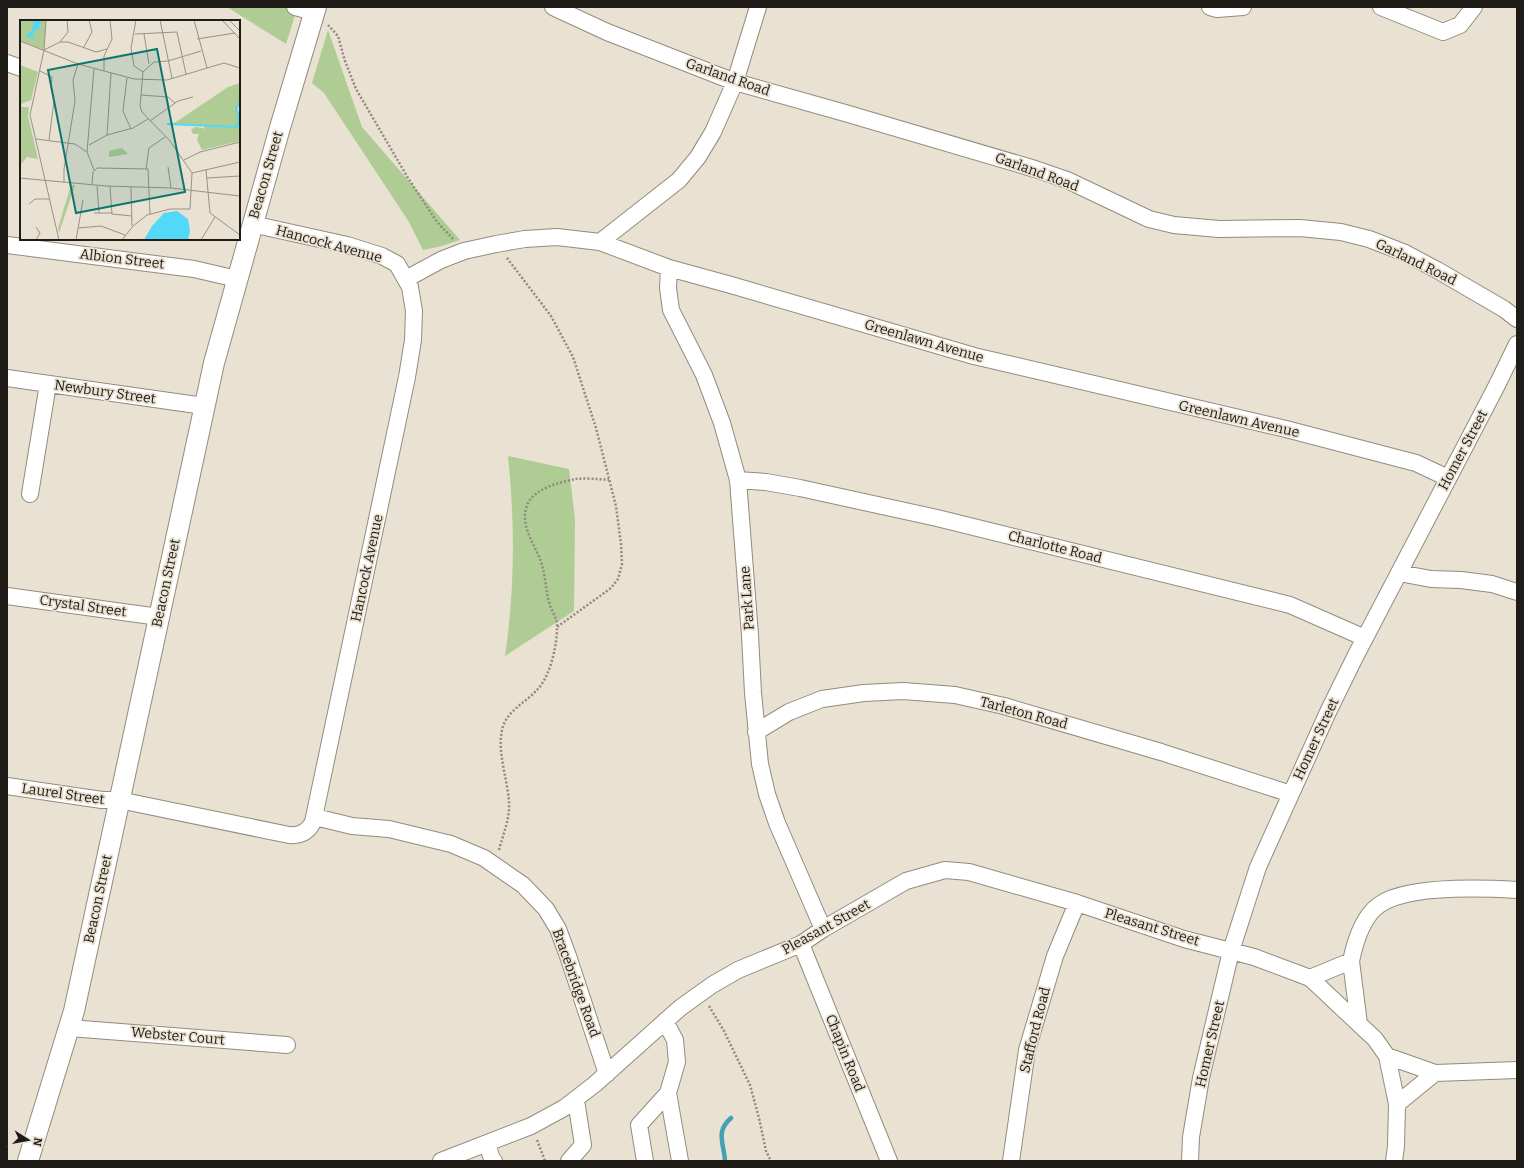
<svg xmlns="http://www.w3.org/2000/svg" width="1524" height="1168" font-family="Bitter,serif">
  <rect width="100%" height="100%" fill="#e9e1d2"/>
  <!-- green -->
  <path fill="#aecc94" d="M 227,7 L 290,7 L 296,12 L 286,44 Z
    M 328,30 L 362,127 L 460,240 L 442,246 L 423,250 L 409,222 L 324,93 L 312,83 Z
    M 508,456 L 569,469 L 575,519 L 574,611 L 505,656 C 515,587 515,525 508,456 Z"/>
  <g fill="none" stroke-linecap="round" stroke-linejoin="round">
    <!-- stream -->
    <path stroke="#43a0b5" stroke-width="4.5" d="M 725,1161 C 724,1143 715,1132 731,1118"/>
    <defs>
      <path id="minor" d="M 295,7 L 314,12
        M 553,7 L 607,32 L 735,82 L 845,113 L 1035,169 L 1067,180 L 1149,219 L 1174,225 L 1219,229 L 1300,228 L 1341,232 L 1369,239 L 1405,253 L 1437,270 L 1504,309 L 1517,319
        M 1210,7 L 1217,9 L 1243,7
        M 1381,7 L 1443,32 L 1460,25 L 1474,7
        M 7,63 L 21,68
        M 600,242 L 679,180 L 698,157 L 713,132 L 735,82 L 758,7
        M 7,245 L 194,269 L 237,279
        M 669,268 L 668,288 L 671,310 L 704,375 L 722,423 L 738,480 L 750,635 L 753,693 L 760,764 L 767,794 L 777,823 L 823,929
        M 406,279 L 441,260 L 464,251 L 496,244 L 525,239 L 557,237 L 600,242 L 669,268 L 731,285 L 974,356 L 1286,429 L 1416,463 L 1448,478
        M 7,378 L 204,406
        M 738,480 L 766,482 L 800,488 L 937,518 L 1290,605 L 1365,638
        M 30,494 L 48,384
        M 1399,573 L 1431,579 L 1461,580 L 1492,584 L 1517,592
        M 7,596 L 159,617
        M 756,732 L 789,712 L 822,699 L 864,693 L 903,691 L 955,695 L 1004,706 L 1161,752 L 1291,794
        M 7,786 L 102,800 L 119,800 L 289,835 C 300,836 308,832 313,822 L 407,377 L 413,340 L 414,311 L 410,287 L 397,264 L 382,256 L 347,245 L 252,224
        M 315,817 L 352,826 L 389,829 L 451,844 L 484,858 L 523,885 L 546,909 L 558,929 L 568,956 L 607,1074
        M 801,944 L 889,1161
        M 1351,961 L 1359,1024
        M 1310,978 L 1375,1039 L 1387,1056 L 1397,1104 L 1396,1146 L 1394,1161
        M 69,1028 L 287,1045
        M 1387,1056 L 1435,1073 L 1517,1070
        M 668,1093 L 680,1161
        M 1397,1104 L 1435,1073
        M 487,1144 L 492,1159 L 494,1161
        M 441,1161 L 531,1126 L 564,1108 L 595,1084 L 680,1008 L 712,985 L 738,970 L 801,944 L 823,929 L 906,881 L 945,870 L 969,872 L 1077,903 L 1184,939 L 1254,957 L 1310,978 L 1351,961 C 1355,942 1362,917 1379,905 C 1407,885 1483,888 1517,890
        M 569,1161 L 583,1145 L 576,1100
        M 645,1161 L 639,1125 L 668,1093 L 677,1062 L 675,1040 L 665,1021
        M 1011,1161 L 1027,1050 L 1055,956 L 1077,903
        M 1190,1161 L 1191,1137 L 1201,1078 L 1231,951 L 1258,867 L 1328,712 L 1355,657 L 1496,387 L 1517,344"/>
      <path id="major" d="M 28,1161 L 74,1011 L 214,363 L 279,131 L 316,7"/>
    </defs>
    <!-- minor casing -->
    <use href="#minor" stroke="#938b7d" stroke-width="18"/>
    <!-- major casing -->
    <use href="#major" stroke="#938b7d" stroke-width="22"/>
    <!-- path -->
    <path stroke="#8f897f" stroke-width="2.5" stroke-dasharray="2 2" stroke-linecap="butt" d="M 328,25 L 338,36 L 345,61 L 356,89 L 408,178 L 437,222 L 454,240
      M 507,258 L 551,316 L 573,357 L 596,428 L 616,506 L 621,544 L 622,564 L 618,579 L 611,588 L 557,627
      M 499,850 C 503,834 510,819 509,803 C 508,780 497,753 502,730 C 506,711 525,703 537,690 C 550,677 557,646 557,628 C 558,618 552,613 550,605 C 546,594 546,581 543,569 C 539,548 517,527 528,503 C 536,488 560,482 576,479 C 586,478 598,479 609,480
      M 709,1006 L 724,1031 L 750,1085 L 759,1118 L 766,1151 L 771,1161
      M 537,1140 L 545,1161"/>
    <!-- minor -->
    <use href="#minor" stroke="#fff" stroke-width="16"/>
    <!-- major -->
    <use href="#major" stroke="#fff" stroke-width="20"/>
  </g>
  <g text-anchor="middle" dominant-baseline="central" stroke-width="3.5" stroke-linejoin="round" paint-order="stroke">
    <!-- street labels -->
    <g font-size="14" fill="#1f1c17" stroke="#e9e1d2">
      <text transform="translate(728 77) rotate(19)">Garland Road</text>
      <text transform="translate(1037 172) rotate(20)">Garland Road</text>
      <text transform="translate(266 175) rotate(-74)">Beacon Street</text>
      <text transform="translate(329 244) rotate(15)">Hancock Avenue</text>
      <text transform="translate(122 259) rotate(7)">Albion Street</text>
      <text transform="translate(1416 262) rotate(26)">Garland Road</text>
      <text transform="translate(924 341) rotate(16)">Greenlawn Avenue</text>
      <text transform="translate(105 392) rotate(8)">Newbury Street</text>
      <text transform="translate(1239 419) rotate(13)">Greenlawn Avenue</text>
      <text transform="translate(1463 450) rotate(-62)">Homer Street</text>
      <text transform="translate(1055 547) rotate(14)">Charlotte Road</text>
      <text transform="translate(367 568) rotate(-78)">Hancock Avenue</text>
      <text transform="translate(166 583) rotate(-78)">Beacon Street</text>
      <text transform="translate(747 598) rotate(-94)">Park Lane</text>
      <text transform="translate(83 606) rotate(8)">Crystal Street</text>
      <text transform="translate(1024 713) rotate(15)">Tarleton Road</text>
      <text transform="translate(1316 739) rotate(-65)">Homer Street</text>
      <text transform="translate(63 794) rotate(8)">Laurel Street</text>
      <text transform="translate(98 899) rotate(-78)">Beacon Street</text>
      <text transform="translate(826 927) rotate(-29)">Pleasant Street</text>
      <text transform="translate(1152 927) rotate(17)">Pleasant Street</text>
      <text transform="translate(576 983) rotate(70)">Bracebridge Road</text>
      <text transform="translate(1035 1030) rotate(-76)">Stafford Road</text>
      <text transform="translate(178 1036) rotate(5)">Webster Court</text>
      <text transform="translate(1210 1044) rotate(-77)">Homer Street</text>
      <text transform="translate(845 1053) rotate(68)">Chapin Road</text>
    </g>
  </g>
  <!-- overview -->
  <g transform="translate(20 20)">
    <rect width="220" height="220" fill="#e9e1d2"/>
    <path d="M 0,0 L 26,0 L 24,30 L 0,21 ZM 0,45 L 18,52 L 11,80 L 1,84 L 2,87 L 9,87 L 8,96 L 18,139 L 7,137 L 1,144 ZM 220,63 L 220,83 L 217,90 L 220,94 L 220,121 L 182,130 L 177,120 L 179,114 L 173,114 L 171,110 L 175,107 L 183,108 L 183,110 L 185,106 L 153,104 L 208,67 ZM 102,128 L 108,134 L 89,137 L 89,131 ZM 51,165 L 55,165 L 39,213 L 38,208 Z" fill="#aecc94"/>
    <path d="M 14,0 L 21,0 L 19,9 L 13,11 L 14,21 L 12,17 L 5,17 L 12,10 ZM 157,191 L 168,199 L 170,211 L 168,220 L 124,220 L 132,206 L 144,193 Z" fill="#52d9f9"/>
    <path fill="none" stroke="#52d9f9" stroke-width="2" d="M 147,104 L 218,107M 217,107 L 219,97 L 216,88 L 220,82"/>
    <path fill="none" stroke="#989287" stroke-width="1" d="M 26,0 L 24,30 L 10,95 L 39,220M 116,0 L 111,28 L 114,46 L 123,52 L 120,86 L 122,92 L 150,121 L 172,153 L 220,142M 140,0 L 152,58M 174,0 L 187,48M 202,0 L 220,19M 209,0 L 220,11M 115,14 L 157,12 L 166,54M 124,14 L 129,44M 177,19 L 215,13M 0,21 L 58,44 L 114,59 L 147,60 L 204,43 L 220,48M 40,22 L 48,12 L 47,0M 64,27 L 72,12 L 69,0M 24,30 L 40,22 L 48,22 L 76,32 L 87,29M 74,49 L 67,132 L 74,150M 20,51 L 32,57 L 31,68 L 34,81 L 29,120M 84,51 L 84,36 L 92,19 L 90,0M 123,52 L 134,42 L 148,41 L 181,31M 107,58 L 103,91 L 111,109M 121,75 L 148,77 L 155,83M 130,101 L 158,81 L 173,77M 87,115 L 91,53M 16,119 L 55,124 L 67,132M 69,125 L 87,115 L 113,108 L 128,99M 164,140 L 180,132 L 220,122M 148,147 L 151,168M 126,149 L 129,128 L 145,117M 186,150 L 190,193 L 220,215M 0,158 L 86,166 L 151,168 L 220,176M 187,158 L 220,156M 44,163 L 44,149 L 55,81 L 53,60 L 58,44M 72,164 L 73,152 L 77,148 L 128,149 L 130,194M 77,166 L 79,193M 90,166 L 92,194 L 112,196M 111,167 L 112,206M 9,184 L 15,179 L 29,179M 74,193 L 92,193M 58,208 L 81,206 L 105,215M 16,220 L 20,213 L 16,207M 56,220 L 63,180M 102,220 L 113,206 L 127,195 L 150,189 L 170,189 L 172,153M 181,220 L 195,197"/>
    <path fill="#0f766e" fill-opacity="0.15" stroke="#0f766e" stroke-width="2" d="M 137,29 L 165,172 L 56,193 L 28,50 Z"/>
    <rect width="220" height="220" fill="none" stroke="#1f1c17" stroke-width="2"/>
  </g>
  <!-- border -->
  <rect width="1524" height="1168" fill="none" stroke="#1f1c17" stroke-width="16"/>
  <!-- north arrow -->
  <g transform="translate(28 1140) rotate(101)" stroke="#e9e1d2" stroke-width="3" paint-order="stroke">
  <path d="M0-3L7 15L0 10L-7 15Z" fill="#1f1c17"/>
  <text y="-6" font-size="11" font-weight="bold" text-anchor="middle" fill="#1f1c17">N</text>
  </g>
</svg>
